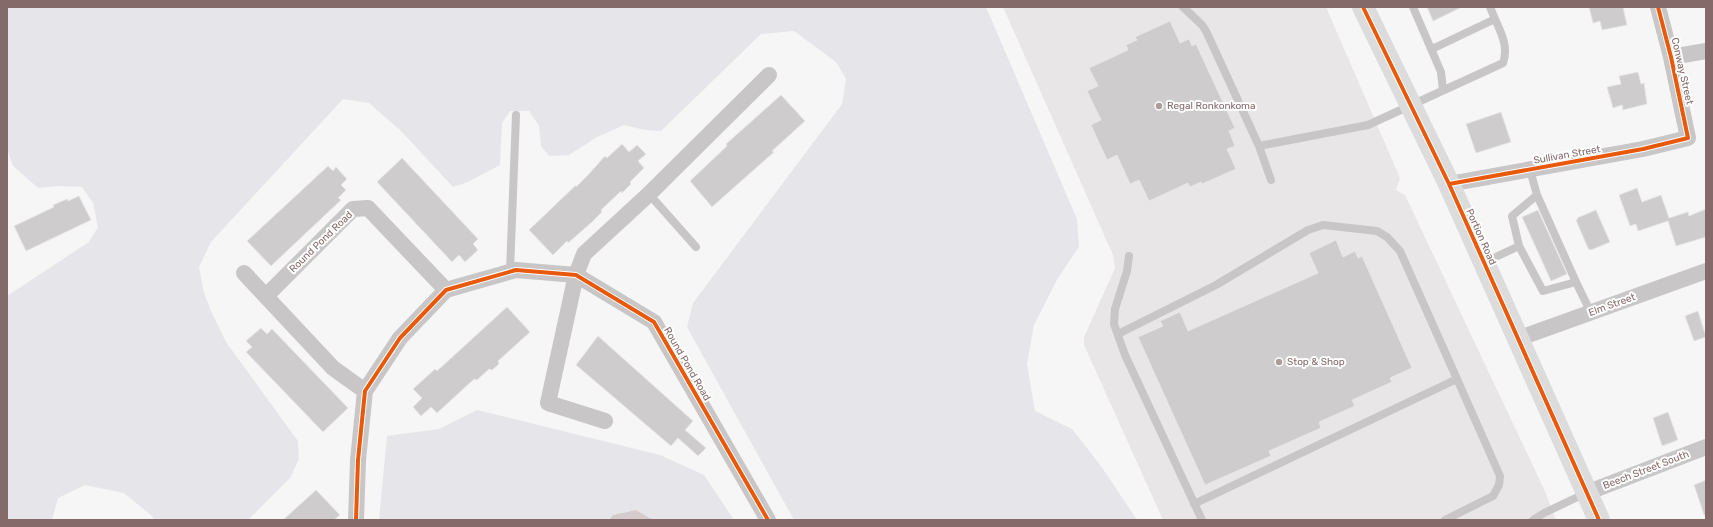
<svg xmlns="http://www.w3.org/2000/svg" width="1713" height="527" font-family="Rubik,sans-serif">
  <rect width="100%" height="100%" fill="#f6f6f7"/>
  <!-- built -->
  <path fill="#e9e6e7" d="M 1003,7 L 1326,7 L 1400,178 L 1396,190 L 1405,195 L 1544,489 L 1556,520 L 1163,520 L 1084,345 L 1084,337 L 1115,268 L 1113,255 Z"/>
  <!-- green -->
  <path fill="#e6e5e9" d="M 7,7 L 986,7 L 1077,219 L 1079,247 L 1058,278 L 1034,325 L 1027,364 L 1035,411 L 1072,429 L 1101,466 L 1137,520 L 794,520 L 687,327 L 693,303 L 842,104 L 846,79 L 836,62 L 794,31 L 761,34 L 661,131 L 645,130 L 624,125 L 597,137 L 569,155 L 549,156 L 541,146 L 539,126 L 529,111 L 510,111 L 502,123 L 500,165 L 468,182 L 453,187 L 401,131 L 369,103 L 343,99 L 211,242 L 199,267 L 204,293 L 211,311 L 226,342 L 298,441 L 299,459 L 290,478 L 248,520 L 154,520 L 152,516 L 124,493 L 85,485 L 58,498 L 52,520 L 7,520 L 7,296 L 89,242 L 98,227 L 93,203 L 82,187 L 59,186 L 38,188 L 13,166 L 7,149 Z
    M 477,410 L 660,455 L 704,475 L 734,520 L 653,520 L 636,510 L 613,515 L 609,520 L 379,520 L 387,436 L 439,429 Z"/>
  <!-- water -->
  <path fill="#d5cbcd" d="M 636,510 L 653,520 L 609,520 L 613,515 Z"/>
  <!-- building -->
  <path fill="#cecccc" stroke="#e6e6e6" d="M 1427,7 L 1462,7 L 1433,21 Z
    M 1589,7 L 1623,7 L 1627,25 L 1602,30 L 1600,21 L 1593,23 Z
    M 1170,21 L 1180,43 L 1189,39 L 1192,46 L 1196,44 L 1235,128 L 1229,131 L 1235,146 L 1227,149 L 1236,169 L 1202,184 L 1201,182 L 1190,187 L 1188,183 L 1149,201 L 1139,180 L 1130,184 L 1117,155 L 1107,160 L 1091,125 L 1101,120 L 1087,91 L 1098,86 L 1089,68 L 1128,50 L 1126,45 L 1137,40 L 1135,37 Z
    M 1638,72 L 1641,84 L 1644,83 L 1647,104 L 1623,110 L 1622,105 L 1613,108 L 1607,87 L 1621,84 L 1619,76 Z
    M 781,95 L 805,121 L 772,151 L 774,152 L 712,207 L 690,181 L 727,146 L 726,144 Z
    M 1501,112 L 1511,142 L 1476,153 L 1466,124 Z
    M 622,144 L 629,152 L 637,145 L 646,154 L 638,161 L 644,168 L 630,182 L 631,184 L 622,193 L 621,191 L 601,210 L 602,212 L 592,222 L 568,243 L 567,241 L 553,255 L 529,230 L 576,185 L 576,187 L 588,175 L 605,156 L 607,158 Z
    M 402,158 L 478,239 L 473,244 L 478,250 L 465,262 L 459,255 L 452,262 L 377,182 Z
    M 328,166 L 333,171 L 336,167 L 347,179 L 341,185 L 346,190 L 338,198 L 341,200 L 271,266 L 247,241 Z
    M 1637,188 L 1642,202 L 1661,195 L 1669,218 L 1688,212 L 1689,216 L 1706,209 L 1706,237 L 1676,246 L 1668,221 L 1638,231 L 1636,224 L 1630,226 L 1619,195 Z
    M 79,196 L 91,220 L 26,251 L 14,226 L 54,207 L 53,205 L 67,199 L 68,201 Z
    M 1538,210 L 1567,274 L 1551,281 L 1522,217 Z
    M 1596,210 L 1610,242 L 1591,250 L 1590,249 L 1589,250 L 1587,246 L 1576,220 L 1578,219 L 1577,218 Z
    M 1336,240 L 1343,257 L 1355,251 L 1358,258 L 1362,256 L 1412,368 L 1390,378 L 1392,382 L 1352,400 L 1355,406 L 1319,422 L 1321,428 L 1269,451 L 1271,456 L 1205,485 L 1138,337 L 1163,326 L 1160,321 L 1180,312 L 1188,331 L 1318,273 L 1309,253 Z
    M 507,307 L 530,332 L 498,361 L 499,364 L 492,370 L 489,369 L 477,380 L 474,379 L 437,413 L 431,407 L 421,416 L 413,407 L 422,398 L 413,389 L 435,369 L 437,371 Z
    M 1698,311 L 1706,337 L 1694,341 L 1685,316 Z
    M 261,328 L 267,334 L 272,329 L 348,408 L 323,432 L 246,352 L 252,347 L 246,341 Z
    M 598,336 L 693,421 L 685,430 L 706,448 L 698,456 L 678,438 L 671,446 L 576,365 Z
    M 1668,412 L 1678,440 L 1662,446 L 1653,418 Z
    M 1706,480 L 1706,515 L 1704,515 L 1694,485 Z
    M 316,490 L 340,515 L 334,520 L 283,520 Z"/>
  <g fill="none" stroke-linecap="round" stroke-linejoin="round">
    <!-- lane -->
    <path stroke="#c8c6c7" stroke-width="8" d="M 1183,7 L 1202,25 L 1206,31 L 1259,146 L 1271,180
      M 1413,7 L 1441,72 L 1443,90
      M 1490,7 L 1495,19
      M 1259,146 L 1368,125 L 1503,63 C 1509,47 1501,33 1495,19 L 1432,49
      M 649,194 L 696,247
      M 1537,195 L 1576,282
      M 1519,246 L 1512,216 L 1537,195 L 1530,170
      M 1129,256 L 1127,271 L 1115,309 L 1114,324 L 1125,355 L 1202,520
      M 1485,262 L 1519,246 L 1543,291 L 1576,282 L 1591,313
      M 510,271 L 516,115
      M 1118,334 L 1216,285 L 1308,230 L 1323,225 L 1377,231 L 1387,237 L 1400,251 L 1457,379 L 1194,504
      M 1445,520 L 1493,496 L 1499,485 L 1500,476 L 1457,379
      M 1533,520 L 1544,513 L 1586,493"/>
    <!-- street -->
    <path stroke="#c8c6c7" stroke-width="16" d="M 1671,57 L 1706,51
      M 1449,184 L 1643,149 L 1688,138 L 1671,57 L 1658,7
      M 244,273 L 333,368 L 365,391
      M 266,296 L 353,209 L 368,208 L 446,290
      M 1517,339 L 1706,271
      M 605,421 L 548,403 L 576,275 L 584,254 L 649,194 L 769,75
      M 1586,493 L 1706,447
      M 356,520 L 358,460 L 365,391 L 400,338 L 446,290 L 516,270 L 576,275 L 654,322 L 768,520"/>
    <!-- primary -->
    <path stroke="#dddcdd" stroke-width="22" d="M 1363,7 L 1449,184 L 1599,520"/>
    <defs>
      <path id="cycleway" d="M 1363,7 L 1449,184 L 1599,520
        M 1449,184 L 1643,149 L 1688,138 L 1671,57 L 1658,7
        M 356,520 L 358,460 L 365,391 L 400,338 L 446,290 L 516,270 L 576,275 L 654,322 L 768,520"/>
    </defs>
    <!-- cycleway casing -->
    <use href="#cycleway" stroke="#fff" stroke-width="6"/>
    <!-- cycleway -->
    <use href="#cycleway" stroke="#e8590c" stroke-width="4"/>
  </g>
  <!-- markers -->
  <g fill="#ac9c9b" stroke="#fff" stroke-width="1.5">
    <circle cx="1159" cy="106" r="4"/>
    <circle cx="1279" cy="362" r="4"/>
  </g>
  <g text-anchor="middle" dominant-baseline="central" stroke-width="4" stroke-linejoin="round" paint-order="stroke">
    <!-- street labels -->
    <g font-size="10" fill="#846b69" stroke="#fff">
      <text transform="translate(1682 71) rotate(77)">Conway Street</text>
      <text transform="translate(1567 155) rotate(-10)">Sullivan Street</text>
      <text transform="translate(1481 237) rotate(66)">Portion Road</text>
      <text transform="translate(321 242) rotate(-44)">Round Pond Road</text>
      <text transform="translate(1612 305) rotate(-20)">Elm Street</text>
      <text transform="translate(687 364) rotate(60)">Round Pond Road</text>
      <text transform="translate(1646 470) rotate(-21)">Beech Street South</text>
    </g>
    <!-- poi labels -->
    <g font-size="10" fill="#846b69" stroke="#fff" text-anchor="start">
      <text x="1167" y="106">Regal Ronkonkoma</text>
      <text x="1287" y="362">Stop &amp; Shop</text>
    </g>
  </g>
  <!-- border -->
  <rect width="1713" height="527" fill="none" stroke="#846b69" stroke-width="16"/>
</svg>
